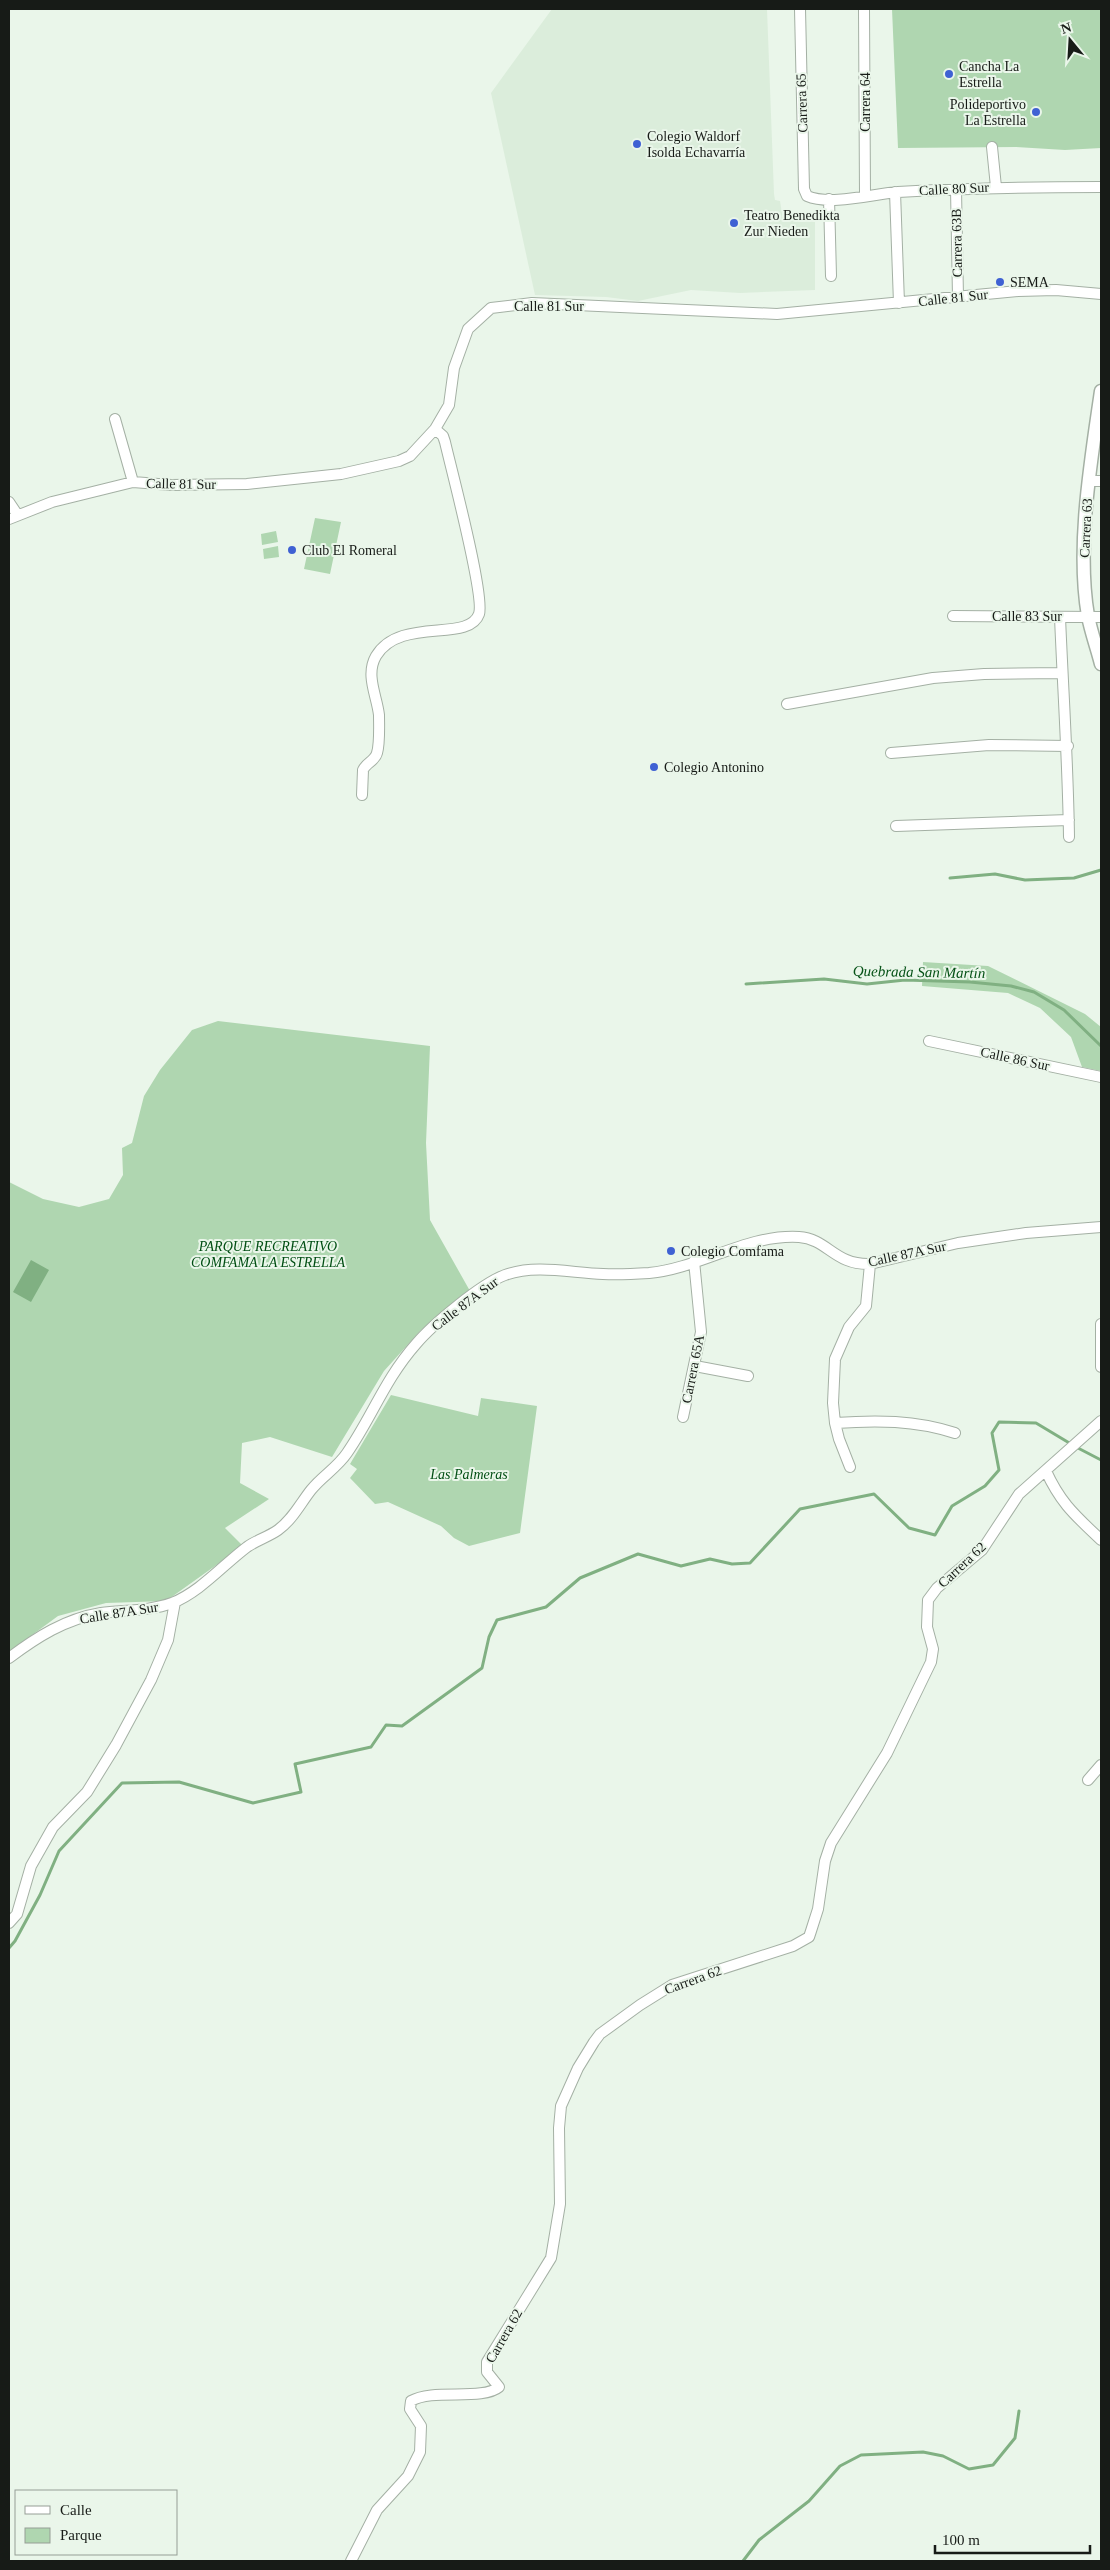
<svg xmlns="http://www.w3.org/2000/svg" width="1110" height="2570" font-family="'Times New Roman',serif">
  <rect width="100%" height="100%" fill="#eaf6ea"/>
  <!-- built -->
  <path fill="#dbeddb" d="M 552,9 L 767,9 L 774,194 L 775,200 L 780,201 L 783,219 L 815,222 L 815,290 L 740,293 L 691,290 L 638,301 L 606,297 L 535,295 L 491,93 Z"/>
  <!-- green -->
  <path fill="#afd6b0" d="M 892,9 L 1101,9 L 1101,148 L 1065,150 L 1016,147 L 898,148 Z
    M 315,518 L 341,522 L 330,574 L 304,569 Z
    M 276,531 L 278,542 L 262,545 L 261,534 Z
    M 278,546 L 279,557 L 264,559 L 263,549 Z
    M 923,962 L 988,966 L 1085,1014 L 1101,1027 L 1101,1071 L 1082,1067 L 1071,1037 L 1040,1008 L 1008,993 L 922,986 Z
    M 218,1021 L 430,1046 L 426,1143 L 430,1220 L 470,1291 L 421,1330 L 384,1371 L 332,1457 L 270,1437 L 242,1443 L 240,1483 L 269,1499 L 225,1528 L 243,1546 L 166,1601 L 106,1603 L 58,1616 L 9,1652 L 9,1182 L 43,1199 L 79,1207 L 109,1199 L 123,1175 L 122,1148 L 132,1143 L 144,1096 L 160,1070 L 192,1030 Z
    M 391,1395 L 478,1416 L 481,1398 L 537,1406 L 520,1533 L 469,1546 L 454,1538 L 441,1526 L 388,1502 L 375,1504 L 350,1478 L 357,1469 L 350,1464 Z"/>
  <!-- water -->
  <path fill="#80b082" d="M 31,1260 L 49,1270 L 31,1302 L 13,1292 Z"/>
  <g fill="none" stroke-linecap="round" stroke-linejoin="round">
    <!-- stream -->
    <path stroke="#80b082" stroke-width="3" d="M 950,878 L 995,874 L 1025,880 L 1074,878 L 1101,870
      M 746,984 L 824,979 L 867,984 L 905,980 L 970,982 L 1011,986 L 1034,992 L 1064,1010 L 1101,1046
      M 1076,1447 L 1101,1460
      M 9,1948 L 15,1941 L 40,1895 L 59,1851 L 122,1783 L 179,1782 L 253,1803 L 301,1792 L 295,1764 L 371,1747 L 386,1725 L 402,1726 L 482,1668 L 489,1637 L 497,1620 L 546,1607 L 580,1578 L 638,1554 L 681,1566 L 710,1559 L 732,1564 L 750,1563 L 800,1509 L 874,1494 L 909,1528 L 935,1535 L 952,1506 L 985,1486 L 999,1470 L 992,1433 L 999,1422 L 1036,1423 L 1071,1444
      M 743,2561 L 759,2540 L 809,2501 L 840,2466 L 861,2455 L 923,2452 L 943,2456 L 969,2469 L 993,2465 L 1015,2438 L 1019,2411"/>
    <defs>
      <path id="minor" d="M 800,9 L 804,189 L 807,196 C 830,206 873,194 898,192 C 966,188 1033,187 1101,187
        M 864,9 L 865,196
        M 992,147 L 996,187
        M 956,189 L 958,297
        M 895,192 L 899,303
        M 829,199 L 831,276
        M 115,419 L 133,482
        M 1089,481 L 1101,481
        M 9,502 L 17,514
        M 9,519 L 52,502 L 133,482 L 171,485 L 247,484 L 341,474 L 399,461 L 410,456 L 435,429 L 449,405 L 454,368 L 468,329 L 491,308 L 532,303 L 777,314 L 1018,291 L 1056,290 L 1101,294
        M 953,616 L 1101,617
        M 1060,617 C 1063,690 1068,763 1069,837
        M 787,704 L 933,678 L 984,674 L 1062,673
        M 891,753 L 989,745 L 1068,746
        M 362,795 L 363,770 C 366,763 375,761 377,753 C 380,743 379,726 379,715 C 377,696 365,675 376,656 C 400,616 469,643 479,614 C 485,596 451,468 445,442 L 443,436 L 435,429
        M 896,826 L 1069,820
        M 929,1041 L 1101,1077
        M 1101,1324 L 1101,1367
        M 695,1366 L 748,1376
        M 683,1417 L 701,1332 L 694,1261
        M 835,1423 C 876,1420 915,1420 955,1433
        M 850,1467 L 839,1439 L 835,1423 L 833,1403 L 835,1359 L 849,1327 L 866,1306 L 870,1264
        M 1046,1471 C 1061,1504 1076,1516 1101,1540
        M 9,1658 C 37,1637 65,1619 101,1613 C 124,1610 150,1611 172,1603 C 200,1592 223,1565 247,1547 C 257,1540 268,1537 278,1530 C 293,1519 300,1504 311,1490 C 322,1476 337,1468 347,1453 C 372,1417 385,1379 416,1344 C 433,1324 481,1284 505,1275 C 536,1264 571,1273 603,1274 C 618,1275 634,1274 649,1273 C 701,1268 746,1234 799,1237 C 828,1239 834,1265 870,1264 L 958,1243 L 1026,1233 L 1101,1227
        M 1088,1780 L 1101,1765
        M 9,1923 L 17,1914 L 31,1866 L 53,1827 L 87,1792 L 116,1745 L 151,1680 L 168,1640 L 175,1602
        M 351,2561 L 377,2510 L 408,2476 L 420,2452 L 421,2426 L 410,2409 L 411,2401 C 433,2388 482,2401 499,2387 L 487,2372 L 487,2362 L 551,2258 L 560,2204 L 559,2128 L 561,2106 L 578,2068 L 594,2042 L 600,2034 L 640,2005 L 672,1985 L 793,1946 L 809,1937 L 811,1931 L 818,1909 L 825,1861 L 831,1843 L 887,1753 L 931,1662 L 933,1649 L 927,1627 L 928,1600 L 937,1588 L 982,1550 L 1019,1494 L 1101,1421"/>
      <path id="tertiary" d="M 1101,391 C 1091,461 1076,546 1088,616 C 1091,632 1097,648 1101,664"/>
    </defs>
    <!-- minor casing -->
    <use href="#minor" stroke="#a4b0a4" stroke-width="12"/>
    <!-- tertiary casing -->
    <use href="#tertiary" stroke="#a4b0a4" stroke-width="15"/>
    <!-- minor -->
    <use href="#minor" stroke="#fff" stroke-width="10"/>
    <!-- tertiary -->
    <use href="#tertiary" stroke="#fff" stroke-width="12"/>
  </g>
  <!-- markers -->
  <g fill="#3f61d3" stroke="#eaf6ea" stroke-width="2">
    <circle cx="949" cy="74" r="5"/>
    <circle cx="1036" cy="112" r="5"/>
    <circle cx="637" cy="144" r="5"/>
    <circle cx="734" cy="223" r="5"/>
    <circle cx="1000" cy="282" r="5"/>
    <circle cx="292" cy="550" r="5"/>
    <circle cx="654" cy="767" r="5"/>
    <circle cx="671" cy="1251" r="5"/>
  </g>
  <g text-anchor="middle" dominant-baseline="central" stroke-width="4" stroke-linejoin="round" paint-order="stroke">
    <!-- poi labels -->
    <g font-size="14" fill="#171b17" stroke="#eaf6ea" text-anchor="start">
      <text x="959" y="66">Cancha La<tspan x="959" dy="16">Estrella</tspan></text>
      <text x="1026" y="104" text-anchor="end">Polideportivo<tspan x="1026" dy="16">La Estrella</tspan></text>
      <text x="647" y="136">Colegio Waldorf<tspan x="647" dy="16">Isolda Echavarría</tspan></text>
      <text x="744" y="215">Teatro Benedikta<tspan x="744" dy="16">Zur Nieden</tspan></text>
      <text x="1010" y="282">SEMA</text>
      <text x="302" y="550">Club El Romeral</text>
      <text x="664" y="767">Colegio Antonino</text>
      <text x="681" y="1251">Colegio Comfama</text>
    </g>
    <!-- street labels -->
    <g font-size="14" fill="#171b17" stroke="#eaf6ea">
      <text transform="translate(865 102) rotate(-90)">Carrera 64</text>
      <text transform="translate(802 103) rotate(-92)">Carrera 65</text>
      <text transform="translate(954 189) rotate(-3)">Calle 80 Sur</text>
      <text transform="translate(957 243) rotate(-91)">Carrera 63B</text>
      <text transform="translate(953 298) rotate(-6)">Calle 81 Sur</text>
      <text x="549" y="306">Calle 81 Sur</text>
      <text transform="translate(181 484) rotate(1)">Calle 81 Sur</text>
      <text transform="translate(1086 528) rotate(-87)">Carrera 63</text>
      <text x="1027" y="616">Calle 83 Sur</text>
      <text transform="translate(1015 1059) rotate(12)">Calle 86 Sur</text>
      <text transform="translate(907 1254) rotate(-12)">Calle 87A Sur</text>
      <text transform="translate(465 1304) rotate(-37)">Calle 87A Sur</text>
      <text transform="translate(693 1369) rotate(-79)">Carrera 65A</text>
      <text transform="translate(962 1565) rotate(-43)">Carrera 62</text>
      <text transform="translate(119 1613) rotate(-9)">Calle 87A Sur</text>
      <text transform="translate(693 1980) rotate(-20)">Carrera 62</text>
      <text transform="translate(504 2336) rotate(-60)">Carrera 62</text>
    </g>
    <!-- park labels -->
    <g font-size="14" font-style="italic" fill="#004e13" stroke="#eaf6ea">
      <text x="268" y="1246">PARQUE RECREATIVO<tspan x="268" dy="16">COMFAMA LA ESTRELLA</tspan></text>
      <text x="469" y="1474">Las Palmeras</text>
    </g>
    <!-- water labels -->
    <g font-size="15" font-style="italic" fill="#065217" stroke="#eaf6ea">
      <text transform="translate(919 972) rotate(1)">Quebrada San Martín</text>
    </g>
  </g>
  <!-- border -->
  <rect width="1110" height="2570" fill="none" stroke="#171b17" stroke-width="20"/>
  <!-- legend -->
  <rect x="15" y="2490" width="162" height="65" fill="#eaf6ea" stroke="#969e96"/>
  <rect x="25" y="2506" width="25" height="8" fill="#ffffff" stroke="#969e96"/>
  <text x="60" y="2515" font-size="15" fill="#171b17">Calle</text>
  <rect x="25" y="2528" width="25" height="15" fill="#afd6b0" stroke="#969e96"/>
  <text x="60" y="2540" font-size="15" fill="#171b17">Parque</text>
  <!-- north arrow -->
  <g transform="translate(1070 40) rotate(342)" stroke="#eaf6ea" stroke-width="4" paint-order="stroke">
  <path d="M0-4L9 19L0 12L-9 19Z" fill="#171b17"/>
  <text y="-8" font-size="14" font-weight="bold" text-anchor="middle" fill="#171b17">N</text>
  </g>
  <!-- scale -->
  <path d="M935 2545v8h155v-8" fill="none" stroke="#171b17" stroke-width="2.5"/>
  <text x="942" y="2545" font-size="15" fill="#171b17" stroke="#eaf6ea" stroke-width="4" paint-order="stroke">100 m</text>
</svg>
